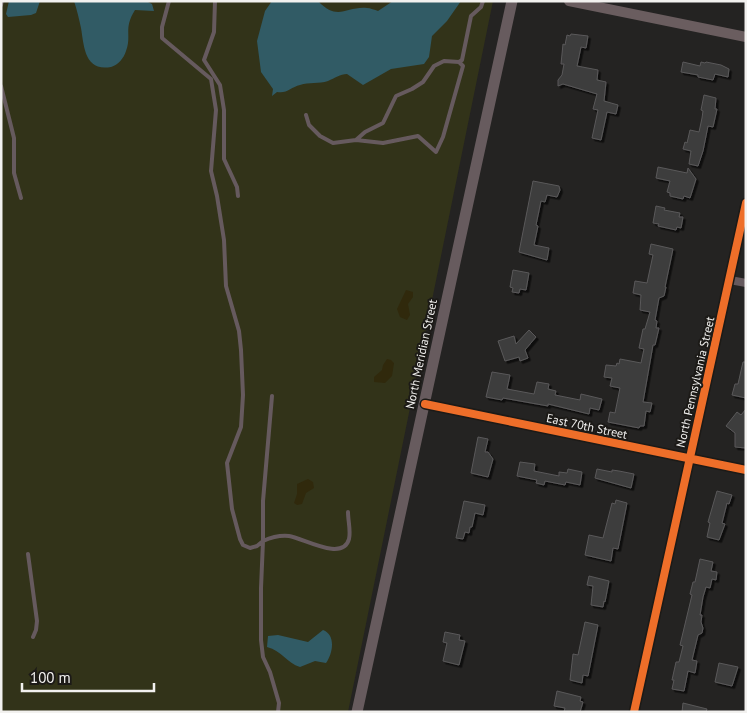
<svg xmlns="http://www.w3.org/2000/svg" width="747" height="713" font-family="'PT Sans',sans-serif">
  <defs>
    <filter id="shadow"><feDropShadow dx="2.5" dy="2.5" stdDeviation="0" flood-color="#0009"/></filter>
  </defs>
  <rect width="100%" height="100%" fill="#242322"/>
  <!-- green -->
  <path fill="#323319" d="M 1,1 L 493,1 L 348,712 L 1,712 Z"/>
  <!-- sand -->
  <path fill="#30290c" d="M 406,290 L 413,292 L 413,297 L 408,304 L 410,315 L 407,320 L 400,317 L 397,309 Z
    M 387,359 L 391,360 L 394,363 L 392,376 L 385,383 L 374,382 L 374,377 L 382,370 L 383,365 Z
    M 308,479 L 313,482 L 314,488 L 306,493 L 302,504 L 297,505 L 294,503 L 297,494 L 297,484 Z"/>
  <!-- water -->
  <path fill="#315b65" d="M 9,1 L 40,1 L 36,13 L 31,15 L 8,17 L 6,14 Z
    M 74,1 L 146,1 L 152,4 L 154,11 L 135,10 C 123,29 132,35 126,51 C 124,58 118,65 111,67 C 84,72 84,45 81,28 C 79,19 77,10 74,1 Z
    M 272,1 L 318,1 C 338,22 346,6 367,8 C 370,8 375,10 378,11 L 393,1 L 461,1 L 447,21 L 432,36 L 429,57 L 424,64 L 391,69 L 363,85 L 347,74 C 340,74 335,78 328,81 C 319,84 309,82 300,85 C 291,87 287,94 277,92 L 272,96 L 273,89 L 261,72 L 257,41 L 265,11 Z
    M 323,630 C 336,635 333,653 326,663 L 315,661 L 300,667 C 287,663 282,651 267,647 L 268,636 L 278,635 L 308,642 Z"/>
  <!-- building -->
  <path fill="#3c3c3c" stroke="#5a595a" filter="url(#shadow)" d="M 571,34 L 588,36 L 586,48 L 581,47 L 577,66 L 598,70 L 597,80 L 606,82 L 604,101 L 618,105 L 616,114 L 607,112 L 601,140 L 592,138 L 598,110 L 593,109 L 597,94 L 563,84 L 558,86 L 558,80 L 562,75 L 564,64 L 561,64 L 563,44 L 565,45 L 567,35 L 570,36 Z
    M 683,62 L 700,66 L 701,62 L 705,63 L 706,62 L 721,65 L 729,69 L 728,77 L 715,74 L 713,80 L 698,77 L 698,75 L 681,72 Z
    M 704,95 L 716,98 L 715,109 L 717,109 L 713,127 L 708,126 L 703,151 L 698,166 L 689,164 L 691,151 L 683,149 L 685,142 L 687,143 L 690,130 L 699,132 L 702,118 L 703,111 L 701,110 Z
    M 658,167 L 687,173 L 688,168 L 696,179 L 690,198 L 684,196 L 683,199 L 670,196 L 670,193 L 667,192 L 670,181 L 656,178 Z
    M 533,181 L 559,186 L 560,190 L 557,197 L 547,195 L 545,202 L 541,201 L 536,225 L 538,226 L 534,245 L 549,248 L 547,260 L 519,252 Z
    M 656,206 L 665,208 L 664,210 L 680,213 L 679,217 L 683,217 L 681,228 L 677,227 L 676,230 L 658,226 L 659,224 L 653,223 Z
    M 651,244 L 673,249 L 665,287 L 666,287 L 664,296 L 659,298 L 655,320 L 657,321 L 656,328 L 659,328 L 655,345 L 653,345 L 643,402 L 652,403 L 650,412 L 646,411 L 644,426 L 640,426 L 639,428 L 608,422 L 610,412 L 615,413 L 620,388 L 610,386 L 612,378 L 604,377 L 606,365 L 616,366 L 617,363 L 619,364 L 620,359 L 641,363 L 644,349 L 639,348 L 643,329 L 645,329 L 650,312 L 640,310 L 641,295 L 633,293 L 635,281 L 647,283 L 653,255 L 649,254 Z
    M 513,270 L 529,273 L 526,290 L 520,289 L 519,293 L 512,292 L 513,288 L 510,287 Z
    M 529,330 L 536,337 L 525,350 L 528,358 L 520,361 L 519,357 L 505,361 L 498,341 L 514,336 L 516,344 Z
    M 743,362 L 746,362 L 746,398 L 732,395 L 735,384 L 738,384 Z
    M 492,372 L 510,375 L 507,389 L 534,394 L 537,382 L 549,384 L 548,389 L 556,391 L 555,395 L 580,400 L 581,394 L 602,399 L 599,410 L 590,408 L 589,414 L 548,404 L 548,406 L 503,398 L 502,400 L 486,397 Z
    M 746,409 L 746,448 L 735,447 L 735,433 L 726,426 L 737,412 L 741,415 Z
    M 478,437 L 488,439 L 485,452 L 488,452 L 493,459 L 488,477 L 471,473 Z
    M 520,462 L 535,464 L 534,471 L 559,476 L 559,472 L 567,473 L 568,469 L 582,472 L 580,485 L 566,482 L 565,485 L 545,481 L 544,485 L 536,483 L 537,480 L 517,476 Z
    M 597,469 L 612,472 L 612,470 L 619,471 L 634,474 L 631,488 L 595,478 Z
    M 717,491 L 732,495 L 729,504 L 727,503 L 722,523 L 725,524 L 719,540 L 707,537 L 710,523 L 708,522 Z
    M 616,500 L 627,503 L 618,549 L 613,548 L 611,561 L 585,555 L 589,535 L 603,538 L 612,503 L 615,504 Z
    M 464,501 L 485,505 L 483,515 L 475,513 L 472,527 L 470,527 L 469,533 L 465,532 L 463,539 L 456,538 Z
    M 700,559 L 713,562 L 711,571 L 717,572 L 716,580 L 712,579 L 710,588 L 706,587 L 703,597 L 700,615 L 702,615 L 701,622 L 703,628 L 702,633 L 698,635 L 692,660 L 697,661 L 695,673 L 688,671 L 684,691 L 672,689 L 674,680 L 672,680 L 676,662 L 679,662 L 683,646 L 680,645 L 692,595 L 690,594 L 693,582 L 695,582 Z
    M 589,576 L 609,581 L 605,602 L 604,601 L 603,607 L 591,605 L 593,586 L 587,585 Z
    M 585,622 L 598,625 L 588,676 L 583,675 L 582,683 L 570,680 L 573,654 L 578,655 Z
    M 445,632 L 460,635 L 459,640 L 465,641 L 459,665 L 443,661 L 447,643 L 443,642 Z
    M 719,663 L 738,667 L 732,686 L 715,682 Z
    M 557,691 L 581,697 L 580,701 L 583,702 L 580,712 L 564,712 L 565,708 L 554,706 Z
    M 683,703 L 707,709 L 706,712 L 682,712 Z"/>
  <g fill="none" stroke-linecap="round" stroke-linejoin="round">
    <!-- lane -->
    <path stroke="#665a5e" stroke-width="4" d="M 169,1 L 162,27 L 162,38 L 211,79 L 216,110 L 211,171 L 217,196 L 224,240 L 226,286 L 239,331 L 241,350 L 243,395 L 241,427 L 227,463 L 232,509 L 240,539 L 243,545 L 250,548 L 257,546 L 263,541 L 263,501 L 272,396
      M 215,1 L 214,32 L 204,60 L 220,85 L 224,110 L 224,159 L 237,187 L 238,196
      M 1,5 L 2,1
      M 459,62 L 462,60 L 471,16 L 481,7 L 483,1
      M 1,86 L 14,138 L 14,173 L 21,198
      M 306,115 L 309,125 L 320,136 L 333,143 L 356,140 L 383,143 L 418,136 L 436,152 L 443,137 L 463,66 L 459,62
      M 356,140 L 365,132 L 383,123 L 396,96 L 412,89 L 423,82 L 434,66 L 444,61 L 459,62
      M 28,554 L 37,621 L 36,630 L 33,637
      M 278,712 L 279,703 L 270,672 L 263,657 L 261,640 L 261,588 L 263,541 C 272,537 280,535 289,536 C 303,538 343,562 349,539 C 351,531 348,521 348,512"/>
    <!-- street -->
    <path stroke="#665a5e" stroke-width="8" d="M 730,280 L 746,283
      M 425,404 L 746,470
      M 634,712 L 746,203"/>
    <!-- secondary -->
    <path stroke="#6a5d5f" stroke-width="10" d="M 569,1 L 746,37"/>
    <!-- primary -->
    <path stroke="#675b5e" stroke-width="11" d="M 357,712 L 512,1"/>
    <defs>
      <path id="cycleway" d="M 425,404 L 746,470
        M 634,712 L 746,203"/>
    </defs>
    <!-- cycleway casing -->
    <use href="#cycleway" stroke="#1c1a17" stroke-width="11"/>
    <!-- cycleway -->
    <use href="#cycleway" stroke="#ee6e29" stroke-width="8"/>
  </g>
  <g text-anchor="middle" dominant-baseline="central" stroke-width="4" stroke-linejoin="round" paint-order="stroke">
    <!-- street labels -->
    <g font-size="12" fill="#f2f1ef" stroke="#1c1a17">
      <text transform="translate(421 354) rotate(-78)">North Meridian Street</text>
      <text transform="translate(695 382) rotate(-77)">North Pennsylvania Street</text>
      <text transform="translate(587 426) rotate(12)">East 70th Street</text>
    </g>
  </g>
  <!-- border -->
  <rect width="747" height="713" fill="none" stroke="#f2f1ef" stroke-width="5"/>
  <!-- scale -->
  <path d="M22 683v8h132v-8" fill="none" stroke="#f2f1ef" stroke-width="2.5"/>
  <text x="30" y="683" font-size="15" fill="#f2f1ef" stroke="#1c1a17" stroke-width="4" paint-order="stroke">100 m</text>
</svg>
